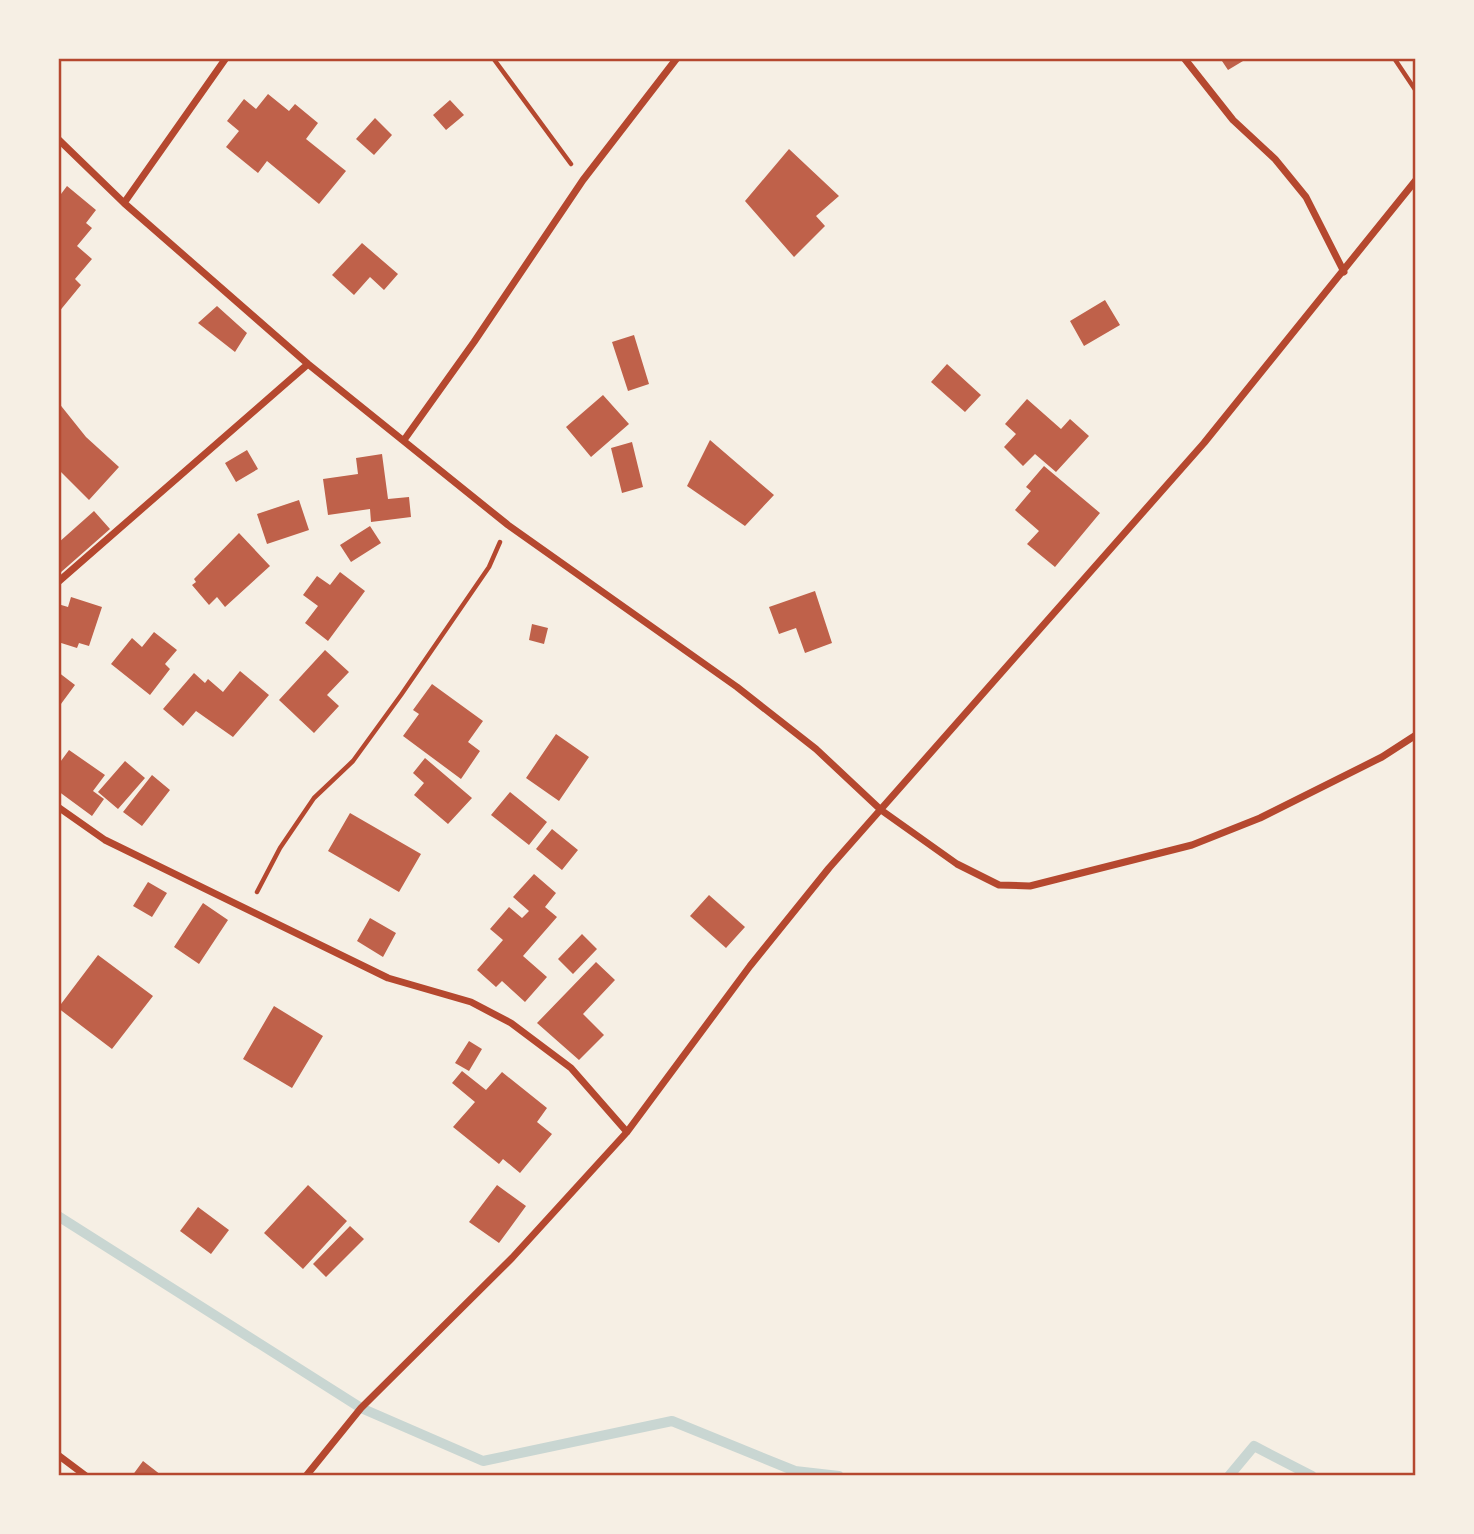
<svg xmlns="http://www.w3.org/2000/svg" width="1474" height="1534" font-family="Raleway,sans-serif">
  <rect width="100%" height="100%" fill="#f6efe4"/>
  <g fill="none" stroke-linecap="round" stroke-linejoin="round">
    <!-- stream -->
    <path stroke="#c9d6d2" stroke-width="10" d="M 58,1216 L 361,1408 L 483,1461 L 672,1421 L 795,1471 L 839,1476
      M 1229,1476 L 1254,1446 L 1312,1476"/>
  </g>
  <!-- building -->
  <path fill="#bf614a" d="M 1220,58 L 1248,58 L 1228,70 Z
    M 268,94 L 289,111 L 295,104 L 318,123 L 306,139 L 346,171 L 319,204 L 267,161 L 258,173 L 226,147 L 239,131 L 227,121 L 244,99 L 256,109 Z
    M 450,100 L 464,115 L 446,130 L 433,115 Z
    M 375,118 L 392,135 L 374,155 L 356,139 Z
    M 789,149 L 839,196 L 816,216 L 825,226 L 794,257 L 745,201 Z
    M 67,186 L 96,210 L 86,223 L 92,228 L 77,246 L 92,259 L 75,279 L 81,285 L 58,313 L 58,198 Z
    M 362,243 L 398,274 L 384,290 L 370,277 L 354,295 L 332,275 Z
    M 1105,300 L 1120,325 L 1084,346 L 1070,321 Z
    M 217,306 L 247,333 L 235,352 L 198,323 Z
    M 634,335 L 649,384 L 628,391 L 612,342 Z
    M 947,364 L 981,395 L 965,412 L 931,382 Z
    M 603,395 L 629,424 L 591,457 L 566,427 Z
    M 1027,399 L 1061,429 L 1070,419 L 1089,436 L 1056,472 L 1035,454 L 1023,466 L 1004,447 L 1016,434 L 1005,424 Z
    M 58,402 L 86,437 L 119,467 L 89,500 L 58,469 Z
    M 710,440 L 774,495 L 745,526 L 687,486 Z
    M 632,442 L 643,487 L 622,493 L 611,448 Z
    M 247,450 L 258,469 L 236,482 L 225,463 Z
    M 382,454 L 388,499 L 409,497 L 411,517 L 371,522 L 370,509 L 328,515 L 323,479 L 358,474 L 356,458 Z
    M 1044,466 L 1100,513 L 1055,567 L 1027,544 L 1039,531 L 1015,510 L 1031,491 L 1026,487 Z
    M 299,500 L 309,530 L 267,544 L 257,514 Z
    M 94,511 L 110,529 L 60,573 L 58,543 Z
    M 370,526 L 381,543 L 351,562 L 340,545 Z
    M 239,533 L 270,566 L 225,607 L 217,597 L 209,605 L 192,585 L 196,582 L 194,579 Z
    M 340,572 L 365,591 L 328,641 L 305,623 L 318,606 L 303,595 L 317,576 L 330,585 Z
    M 815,591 L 832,643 L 805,653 L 796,628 L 779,634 L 769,607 Z
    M 71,597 L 102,607 L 89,646 L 79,643 L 77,648 L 58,642 L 58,604 L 68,607 Z
    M 532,624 L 548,628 L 544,644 L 529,640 Z
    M 154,632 L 177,650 L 165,664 L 170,669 L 150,695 L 111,664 L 132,638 L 142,647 Z
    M 325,650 L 349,672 L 327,695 L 339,706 L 314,733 L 279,700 Z
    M 240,671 L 269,695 L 233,737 L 196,711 L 183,726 L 163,709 L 194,673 L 205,683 L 208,679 L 223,692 Z
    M 58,672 L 75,685 L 58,708 Z
    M 432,684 L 483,721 L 468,742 L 480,751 L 461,779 L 403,736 L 419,714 L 413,710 Z
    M 556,734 L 589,757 L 559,801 L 526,778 Z
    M 69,750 L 105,775 L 93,791 L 104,799 L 92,816 L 58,791 L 58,765 Z
    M 425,758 L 472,798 L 448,824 L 414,795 L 424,783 L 413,773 Z
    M 125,761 L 145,778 L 118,809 L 98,792 Z
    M 152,775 L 170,790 L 142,826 L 123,812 Z
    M 510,792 L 547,822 L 529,845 L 491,815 Z
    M 350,813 L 421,854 L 399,892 L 328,851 Z
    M 552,829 L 578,850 L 562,870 L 536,849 Z
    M 534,874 L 556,893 L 545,907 L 557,917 L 523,956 L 547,977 L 525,1002 L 502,981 L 496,987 L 477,970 L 503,940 L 490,929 L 509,907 L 522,918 L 529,911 L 513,897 Z
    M 148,882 L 167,893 L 152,917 L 133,906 Z
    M 709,895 L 745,927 L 726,948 L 690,916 Z
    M 203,903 L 228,920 L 199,964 L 174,947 Z
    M 370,918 L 396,933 L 383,957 L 357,941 Z
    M 582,934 L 597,949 L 573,974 L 558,959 Z
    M 98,955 L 153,996 L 112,1049 L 58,1008 Z
    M 596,962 L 615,980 L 583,1014 L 604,1035 L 579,1060 L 537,1023 Z
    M 274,1006 L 323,1036 L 292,1088 L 243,1059 Z
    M 469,1041 L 482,1049 L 469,1071 L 455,1063 Z
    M 462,1071 L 486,1090 L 502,1072 L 547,1108 L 537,1122 L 552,1134 L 520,1173 L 503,1159 L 499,1164 L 453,1127 L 475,1102 L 452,1083 Z
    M 308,1185 L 347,1221 L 303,1269 L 264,1233 Z
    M 497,1185 L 526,1206 L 499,1243 L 469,1222 Z
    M 198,1207 L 229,1230 L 211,1254 L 180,1231 Z
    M 350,1226 L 364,1239 L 326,1277 L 313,1264 Z
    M 143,1461 L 161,1475 L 160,1476 L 132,1476 Z"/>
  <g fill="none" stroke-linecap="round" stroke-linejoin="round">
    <!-- path -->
    <path stroke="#b5482f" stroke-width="4.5" d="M 493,58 L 571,164
      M 1394,58 L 1416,91
      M 257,892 L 280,848 L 314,798 L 353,761 L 401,695 L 489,567 L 500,542"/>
    <!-- minor -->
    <path stroke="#b5482f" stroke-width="7" d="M 1184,58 L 1233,120 L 1275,159 L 1306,197 L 1344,272
      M 58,139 L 124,203 L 308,364 L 508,525 L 737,687 L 816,749 L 881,810 L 957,864 L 999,885 L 1030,886 L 1192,845 L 1260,818 L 1382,757 L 1416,735
      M 124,203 L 226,58
      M 404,440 L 474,342 L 583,180 L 677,58
      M 58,582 L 308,364
      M 58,807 L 105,840 L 388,978 L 471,1002 L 511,1023 L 571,1068 L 627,1132
      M 58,1455 L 86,1476
      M 306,1476 L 361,1408 L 512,1258 L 627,1132 L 750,966 L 829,868 L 1204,443 L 1416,180"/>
  </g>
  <!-- border -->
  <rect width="1474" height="1534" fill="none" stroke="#f6efe4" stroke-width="119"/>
  <rect x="60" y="60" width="1354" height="1414" fill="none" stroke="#b5482f" stroke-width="2.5"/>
</svg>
